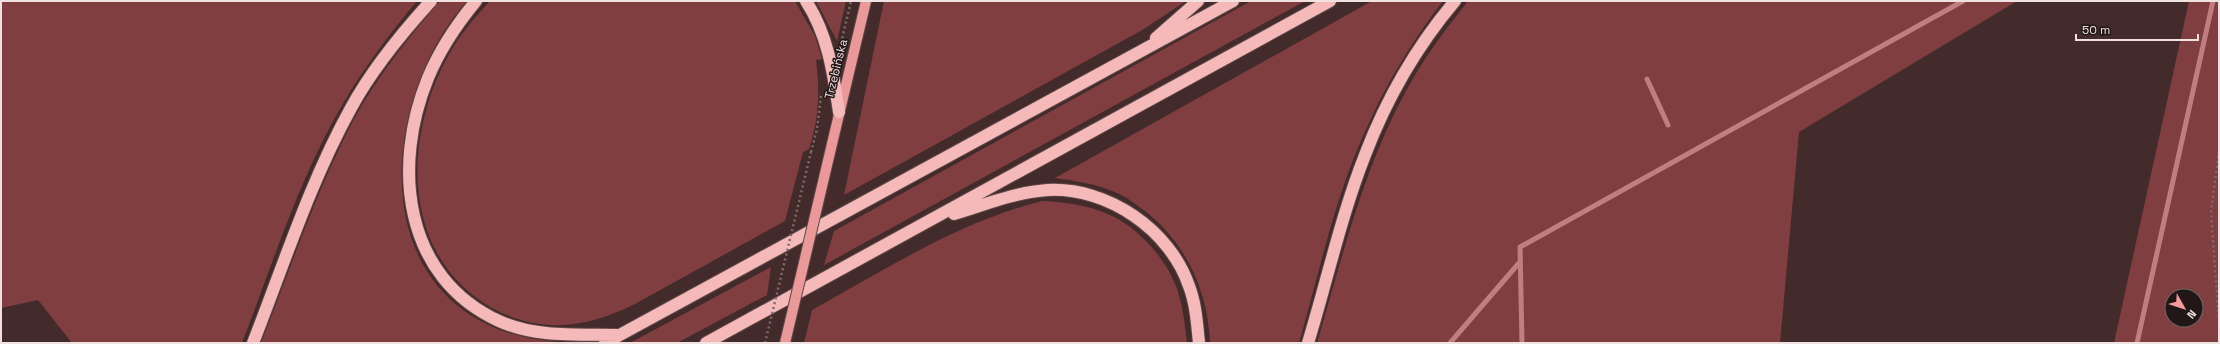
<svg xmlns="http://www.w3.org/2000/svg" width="2220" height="344" font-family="'Space Grotesk',sans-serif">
  <rect width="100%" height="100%" fill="#432b2b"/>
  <!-- green -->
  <path fill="#813e40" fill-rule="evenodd" d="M 1,1 L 417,1 C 391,32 365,66 344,102 C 301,173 272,265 242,343 L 72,343 L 38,300 L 1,308 Z
    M 440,1 L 467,1 C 388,89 363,270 493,327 C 516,337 539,340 563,343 L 261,343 C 290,270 316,191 353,121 C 376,78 408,38 440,1 Z
    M 490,1 L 795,1 L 815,36 L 822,59 L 816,60 C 820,91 819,119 809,149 L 803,152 L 785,221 L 635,304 C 588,327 543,335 494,309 C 401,258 402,140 448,56 C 459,36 474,18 490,1 Z
    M 816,1 L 846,1 L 837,41 Z
    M 884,1 L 1186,1 L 1144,29 L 844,195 Z
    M 1251,1 L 1305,1 L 824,265 L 834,231 Z
    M 1372,1 L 1443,1 C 1412,41 1384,87 1364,134 C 1334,200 1319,274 1299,343 L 1210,343 C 1208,291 1186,243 1145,211 C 1136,205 1127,197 1117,193 C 1097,184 1076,181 1055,178 Z
    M 1468,1 L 2017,1 L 1799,132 L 1780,343 L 1317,343 C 1342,258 1363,169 1406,91 C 1423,59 1445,30 1468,1 Z
    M 2189,1 L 2219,1 L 2219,343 L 2114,343 ZM 2172,296 L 2196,296 L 2196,320 L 2172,320 Z
    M 1042,201 C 1063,202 1088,205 1108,214 C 1138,227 1166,258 1177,289 C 1183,307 1185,324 1187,343 L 804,343 L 812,310 C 886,269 959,222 1042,201 Z
    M 771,267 L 767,295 L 677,343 L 630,343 Z"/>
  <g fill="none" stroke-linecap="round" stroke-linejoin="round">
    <!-- stream -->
    <path stroke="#c17e80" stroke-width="5" d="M 1647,79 L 1668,125
      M 1450,343 L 1519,263
      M 1522,343 L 1520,247 L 1963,1
      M 2137,343 L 2213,1"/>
    <defs>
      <path id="primary" d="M 832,144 L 866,1"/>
      <path id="motorway" d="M 476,1 C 457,24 440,49 428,78 C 392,166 403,277 499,321 C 536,338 579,334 619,335
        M 806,1 C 828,35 833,72 839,112
        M 1156,38 L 1198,1
        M 954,214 C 984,205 1016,192 1048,190 C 1108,187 1170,230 1189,286 C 1196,304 1197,324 1199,343
        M 253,343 C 284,264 310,182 351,108 C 372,69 401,34 431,1
        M 605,343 L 1233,1
        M 706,343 L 1330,1
        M 1308,343 C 1327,281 1341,216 1365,155 C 1386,100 1417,46 1455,1"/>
    </defs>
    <!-- primary casing -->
    <use href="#primary" stroke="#5f4848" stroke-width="12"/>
    <!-- motorway casing -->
    <use href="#motorway" stroke="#5f4848" stroke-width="14"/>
    <!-- path -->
    <path stroke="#7f6a6a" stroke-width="2.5" stroke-dasharray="2 3" stroke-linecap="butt" d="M 841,43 L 851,1
      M 2219,151 L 2211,212 L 2219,324
      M 811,152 L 817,129 L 821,96"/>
    <!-- primary -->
    <use href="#primary" stroke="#ea9899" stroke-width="10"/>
    <!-- motorway -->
    <use href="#motorway" stroke="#f5b9b9" stroke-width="12"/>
    <defs>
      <path id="primary-bridge" d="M 785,343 L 832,144"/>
    </defs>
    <!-- primary-bridge casing -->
    <use href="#primary-bridge" stroke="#5f4848" stroke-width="12" stroke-linecap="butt"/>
    <!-- path-bridge -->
    <path stroke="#7f6a6a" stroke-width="2.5" stroke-dasharray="2 3" stroke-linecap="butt" d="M 765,343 L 811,152"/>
    <!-- primary-bridge -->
    <use href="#primary-bridge" stroke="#ea9899" stroke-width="10"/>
  </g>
  <g text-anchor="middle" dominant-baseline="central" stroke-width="3" stroke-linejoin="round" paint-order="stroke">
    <!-- street labels -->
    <g font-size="12" fill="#f2e1e1" stroke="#221717">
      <text transform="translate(836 69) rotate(-76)">Trzebińska</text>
    </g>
  </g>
  <!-- border -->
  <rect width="2220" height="344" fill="none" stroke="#f2e1e1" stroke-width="4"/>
  <!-- north arrow -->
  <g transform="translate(2184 308) rotate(129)"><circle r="19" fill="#221717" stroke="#756868"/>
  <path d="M0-3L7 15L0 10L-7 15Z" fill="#f59b9c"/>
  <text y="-6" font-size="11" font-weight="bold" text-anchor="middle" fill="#f2e1e1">N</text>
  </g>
  <!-- scale -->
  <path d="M2076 34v6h122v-6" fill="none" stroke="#f2e1e1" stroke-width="2"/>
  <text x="2082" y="34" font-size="12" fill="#f2e1e1" stroke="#221717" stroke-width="3" paint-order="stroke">50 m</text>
</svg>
